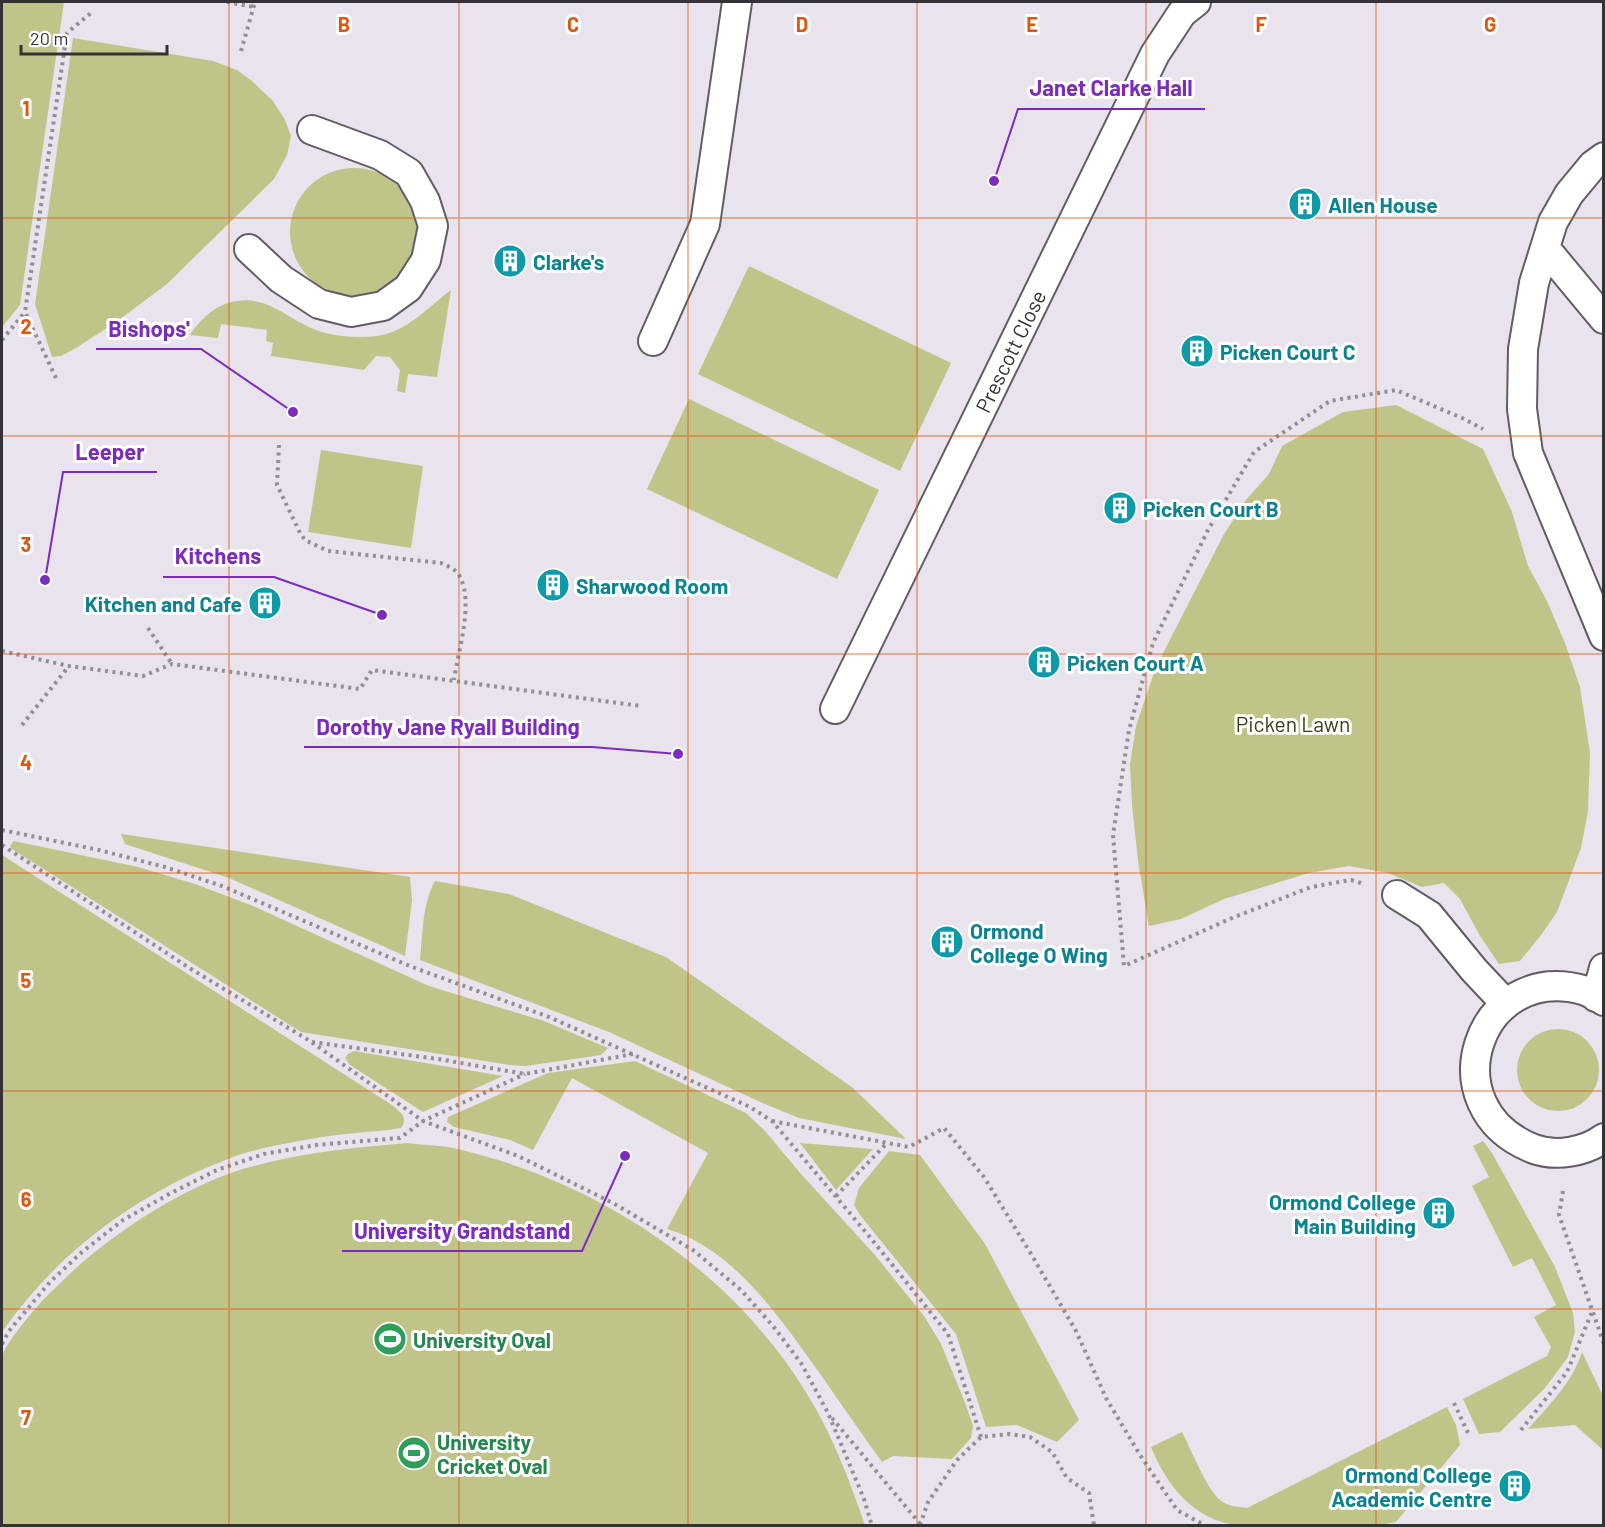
<svg xmlns="http://www.w3.org/2000/svg" width="1605" height="1527" font-family="Barlow,sans-serif">
  <rect width="100%" height="100%" fill="#e8e3ec"/>
  <!-- green -->
  <path fill="#c1c489" d="M 2,2 L 64,2 L 20,305 L 2,327 Z
    M 73,38 L 213,61 L 237,70 L 252,81 L 273,101 L 285,120 L 291,136 L 287,155 L 274,179 L 167,284 L 116,322 L 76,348 L 61,356 L 52,357 L 35,304 Z
    M290 232a64 64 0 1 1 128 0a64 64 0 1 1-128 0Z
    M 749,266 L 951,363 L 900,471 L 698,374 Z
    M 451,290 L 437,377 L 408,374 L 405,393 L 397,391 L 400,370 L 390,357 L 376,356 L 364,370 L 271,356 L 273,343 L 266,341 L 267,330 L 221,324 L 218,338 L 190,335 C 199,321 212,308 228,303 C 267,291 287,321 322,332 C 339,337 359,338 377,336 C 407,332 428,307 451,290 Z
    M 689,399 L 879,490 L 837,579 L 647,489 Z
    M 1396,405 L 1483,449 L 1512,512 L 1528,566 L 1547,601 L 1565,643 L 1580,687 L 1590,753 L 1588,811 L 1581,848 L 1557,912 L 1541,935 L 1520,961 L 1499,964 L 1480,936 L 1460,899 L 1444,883 L 1422,887 L 1388,873 L 1349,866 L 1309,873 L 1270,885 L 1224,899 L 1181,919 L 1149,926 L 1138,861 L 1132,805 L 1130,764 L 1136,726 L 1156,667 L 1223,536 L 1245,501 L 1269,474 L 1282,446 L 1343,412 Z
    M 321,450 L 423,466 L 411,548 L 308,532 Z
    M 121,834 L 410,877 L 412,901 L 405,956 L 229,878 L 125,844 Z
    M 14,841 L 138,867 L 195,884 L 253,906 L 429,986 L 544,1021 L 608,1048 L 601,1055 L 526,1066 L 510,1065 L 301,1032 L 12,849 L 10,846 Z
    M 2,855 L 392,1105 C 400,1112 409,1117 401,1128 C 386,1131 371,1131 356,1133 C 323,1136 289,1142 256,1150 C 237,1154 219,1163 201,1170 C 121,1206 52,1260 2,1332 Z
    M 435,881 L 509,894 L 666,957 L 853,1088 L 906,1139 L 799,1118 L 758,1101 L 609,1032 L 420,960 C 423,934 422,904 435,881 Z
    M1517 1070a41 41 0 1 1 82 0a41 41 0 1 1-82 0Z
    M 354,1051 L 503,1076 L 423,1112 L 350,1065 L 345,1058 L 348,1054 Z
    M 635,1061 L 746,1113 L 765,1131 L 801,1174 L 875,1255 L 924,1316 L 941,1344 L 966,1405 L 973,1426 L 971,1438 L 952,1459 L 893,1456 L 882,1462 C 861,1433 841,1404 821,1375 C 782,1321 734,1248 667,1229 L 708,1153 L 572,1078 L 533,1150 L 510,1140 L 454,1127 L 447,1122 L 448,1117 L 548,1073 Z
    M 1483,1141 L 1492,1153 L 1555,1267 L 1573,1313 L 1575,1332 L 1568,1357 L 1545,1388 L 1500,1432 L 1479,1434 L 1463,1399 L 1547,1356 L 1551,1347 L 1534,1317 L 1556,1305 L 1532,1258 L 1513,1267 L 1472,1186 L 1489,1177 L 1473,1146 Z
    M 407,1143 C 422,1145 438,1145 453,1148 C 593,1179 727,1266 804,1389 C 831,1431 849,1479 865,1525 L 2,1525 C 1,1486 2,1446 2,1407 C 2,1391 0,1372 2,1357 C 4,1344 40,1302 51,1292 C 99,1243 164,1198 228,1174 C 285,1154 348,1148 407,1143 Z
    M 800,1143 L 873,1149 L 836,1190 Z
    M 889,1151 L 920,1155 L 985,1244 L 1079,1420 L 1057,1442 L 1017,1425 L 986,1427 L 956,1334 L 860,1215 L 854,1205 L 859,1188 Z
    M 1582,1352 L 1603,1396 L 1603,1450 L 1575,1425 L 1528,1429 C 1549,1405 1572,1383 1582,1352 Z
    M 1447,1407 L 1456,1425 L 1460,1445 L 1396,1522 L 1379,1525 C 1347,1526 1314,1526 1282,1526 C 1263,1526 1240,1527 1222,1522 C 1186,1511 1164,1479 1151,1447 L 1182,1432 C 1191,1449 1206,1488 1220,1500 C 1227,1506 1238,1507 1247,1508 Z"/>
  <g fill="none" stroke-linecap="round" stroke-linejoin="round">
    <defs>
      <path id="service" d="M 1604,157 L 1593,165 L 1569,194 L 1553,222 L 1534,283 L 1523,349 L 1522,409 L 1528,453 L 1604,636
        M 1545,248 L 1604,319
        M 249,249 L 281,279 L 319,304 L 351,312 L 383,306 L 408,288 L 426,260 L 433,226 L 425,201 L 409,173 L 380,155 L 312,130
        M 653,341 L 705,224 L 737,2
        M 835,709 L 1155,54 L 1182,13 L 1196,2
        M 1397,895 L 1429,915 L 1474,970 L 1506,1004
        M 1596,997 L 1604,968
        M 1604,1001 C 1597,997 1590,992 1583,990 C 1478,961 1428,1108 1534,1149 C 1556,1157 1585,1152 1604,1138"/>
    </defs>
    <!-- service casing -->
    <use href="#service" stroke="#625d65" stroke-width="32"/>
    <!-- path -->
    <path stroke="#928e95" stroke-width="4" stroke-dasharray="3 4.5" stroke-linecap="butt" d="M 227,2 L 254,7
      M 241,51 L 255,2
      M 2,340 L 25,312
      M 56,378 L 25,312 L 67,33 L 92,12
      M 279,445 L 277,485 L 300,533 L 305,540 L 328,551 L 441,563 C 448,566 456,569 460,577 C 474,603 458,651 454,680
      M 148,628 L 172,664
      M 2,651 L 69,666 L 143,676 L 172,664 L 360,689 L 372,670 L 641,706
      M 22,725 L 69,666
      M 2,830 L 99,850 L 165,867 L 222,886 L 412,967 L 549,1017 L 750,1107 L 772,1121 L 869,1236 L 948,1334 L 981,1437
      M 2,845 L 191,969 L 310,1041 L 423,1121 L 518,1156 L 613,1203 L 693,1250 L 741,1290 L 773,1326 L 801,1363 L 828,1413 L 864,1499 L 872,1526
      M 1361,883 L 1351,880 L 1311,887 L 1232,918 L 1124,966 L 1113,835 L 1129,730 L 1153,643 L 1208,530 L 1254,452 L 1330,401 L 1396,390 L 1462,418 L 1483,429
      M 312,1042 L 438,1059 L 525,1074 L 633,1054
      M 772,1121 L 909,1147 L 944,1128 L 984,1177 L 1031,1254 L 1076,1331 L 1106,1398 L 1140,1455 L 1177,1510 L 1206,1526
      M 1563,1191 L 1559,1215 L 1604,1344
      M 836,1196 L 887,1143
      M 2,1344 L 9,1331 L 50,1282 L 82,1252 L 123,1220 L 171,1193 L 217,1170 L 264,1154 L 316,1145 L 400,1138 L 423,1121 L 525,1074
      M 1454,1403 L 1469,1435
      M 832,1418 L 921,1525
      M 1521,1430 L 1567,1372 L 1592,1312
      M 920,1525 L 928,1502 L 957,1460 L 981,1437 L 1009,1434 L 1030,1437 L 1052,1452 L 1067,1478 L 1089,1493 L 1094,1526"/>
    <!-- service -->
    <use href="#service" stroke="#fff" stroke-width="28"/>
  </g>
  <!-- grid -->
  <path fill="none" stroke="#df570e" stroke-width="1.5" stroke-opacity="0.55" d="M 229,2 L 229,1526M 459,2 L 459,1526M 688,2 L 688,1526M 917,2 L 917,1526M 1146,2 L 1146,1526M 1376,2 L 1376,1526M 2,218 L 1604,218M 2,436 L 1604,436M 2,654 L 1604,654M 2,873 L 1604,873M 2,1091 L 1604,1091M 2,1309 L 1604,1309"/>
  <!-- icons -->
  <defs>
    <symbol id="building-disc" viewBox="-11 -11 22 22"><circle r="9.5" fill="#0f9aa8" stroke="#fff"/><path d="M-4-6H4V6H1V3H-1V6H-4ZM-2.5-4.3h1.7v1.8h-1.7ZM.8-4.3h1.7v1.8H.8ZM-2.5-1h1.7V.8h-1.7ZM.8-1h1.7V.8H.8Z" fill="#fff"/></symbol>
    <symbol id="stadium-disc" viewBox="-11 -11 22 22"><circle r="9.5" fill="#2e9e5b" stroke="#fff"/><path d="M0-5a6.5 5 0 1 0 0 10a6.5 5 0 1 0 0-10ZM-3.5-1.8h7v3.6h-7Z" fill="#fff"/></symbol>
  </defs>
  <g fill-rule="evenodd">
    <use href="#building-disc" x="1286" y="185" width="38" height="38"/>
    <use href="#building-disc" x="491" y="242" width="38" height="38"/>
    <use href="#building-disc" x="1178" y="332" width="38" height="38"/>
    <use href="#building-disc" x="1101" y="489" width="38" height="38"/>
    <use href="#building-disc" x="534" y="566" width="38" height="38"/>
    <use href="#building-disc" x="246" y="584" width="38" height="38"/>
    <use href="#building-disc" x="1025" y="643" width="38" height="38"/>
    <use href="#building-disc" x="928" y="923" width="38" height="38"/>
    <use href="#building-disc" x="1420" y="1194" width="38" height="38"/>
    <use href="#stadium-disc" x="371" y="1320" width="38" height="38"/>
    <use href="#stadium-disc" x="395" y="1434" width="38" height="38"/>
    <use href="#building-disc" x="1496" y="1467" width="38" height="38"/>
  </g>
  <g text-anchor="middle" dominant-baseline="central" stroke-width="6" stroke-linejoin="round" paint-order="stroke">
    <!-- culture labels -->
    <g font-size="21" font-weight="bold" fill="#0d838f" stroke="#fff" text-anchor="start">
      <text x="1328" y="204">Allen House</text>
      <text x="533" y="261">Clarke's</text>
      <text x="1220" y="351">Picken Court C</text>
      <text x="1143" y="508">Picken Court B</text>
      <text x="576" y="585">Sharwood Room</text>
      <text x="242" y="603" text-anchor="end">Kitchen and Cafe</text>
      <text x="1067" y="662">Picken Court A</text>
      <text x="970" y="930">Ormond<tspan x="970" dy="24">College O Wing</tspan></text>
      <text x="1416" y="1201" text-anchor="end">Ormond College<tspan x="1416" dy="24">Main Building</tspan></text>
      <text x="1492" y="1474" text-anchor="end">Ormond College<tspan x="1492" dy="24">Academic Centre</tspan></text>
    </g>
    <!-- street labels -->
    <g font-size="21" fill="#343236" stroke="#fff">
      <text transform="translate(1010 351) rotate(-64)">Prescott Close</text>
    </g>
    <!-- park labels -->
    <g font-size="21" fill="#3b3c12" stroke="#fff">
      <text x="1293" y="723">Picken Lawn</text>
    </g>
    <!-- leisure labels -->
    <g font-size="21" font-weight="bold" fill="#27864d" stroke="#fff" text-anchor="start">
      <text x="413" y="1339">University Oval</text>
      <text x="437" y="1441">University<tspan x="437" dy="24">Cricket Oval</tspan></text>
    </g>
  </g>
  <g font-size="20" text-anchor="middle" font-weight="bold" fill="#df570e" stroke="#fff" stroke-width="6" stroke-linejoin="round" paint-order="stroke">
    <text x="344" y="32">B</text>
    <text x="573" y="32">C</text>
    <text x="802" y="32">D</text>
    <text x="1032" y="32">E</text>
    <text x="1261" y="32">F</text>
    <text x="1490" y="32">G</text>
    <text x="26" y="116">1</text>
    <text x="26" y="334">2</text>
    <text x="26" y="552">3</text>
    <text x="26" y="770">4</text>
    <text x="26" y="988">5</text>
    <text x="26" y="1207">6</text>
    <text x="26" y="1425">7</text>
  </g>
  <!-- callouts -->
  <path fill="none" stroke="#7b2cbf" stroke-width="2" d="M994 181L1018 109H1205M293 412L201 349H96M45 580L63 472H157M382 615L274 577H163M678 754L592 747H304M625 1156L582 1251H342"/>
  <g fill="#7b2cbf" stroke="#fff" stroke-width="2">
    <circle cx="994" cy="181" r="6"/>
    <circle cx="293" cy="412" r="6"/>
    <circle cx="45" cy="580" r="6"/>
    <circle cx="382" cy="615" r="6"/>
    <circle cx="678" cy="754" r="6"/>
    <circle cx="625" cy="1156" r="6"/>
  </g>
  <g font-size="22" text-anchor="middle" font-weight="bold" fill="#7b2cbf" stroke="#fff" stroke-width="6" stroke-linejoin="round" paint-order="stroke">
    <text x="1111" y="96">Janet Clarke Hall</text>
    <text x="149" y="337">Bishops'</text>
    <text x="110" y="460">Leeper</text>
    <text x="218" y="564">Kitchens</text>
    <text x="448" y="735">Dorothy Jane Ryall Building</text>
    <text x="462" y="1239">University Grandstand</text>
  </g>
  <!-- border -->
  <rect width="1605" height="1527" fill="none" stroke="#343236" stroke-width="6"/>
  <!-- scale -->
  <path d="M21 45v9h146v-9" fill="none" stroke="#343236" stroke-width="3"/>
  <text x="30" y="45" font-size="18" fill="#343236" stroke="#ffffff" stroke-width="4.5" paint-order="stroke">20 m</text>
</svg>
